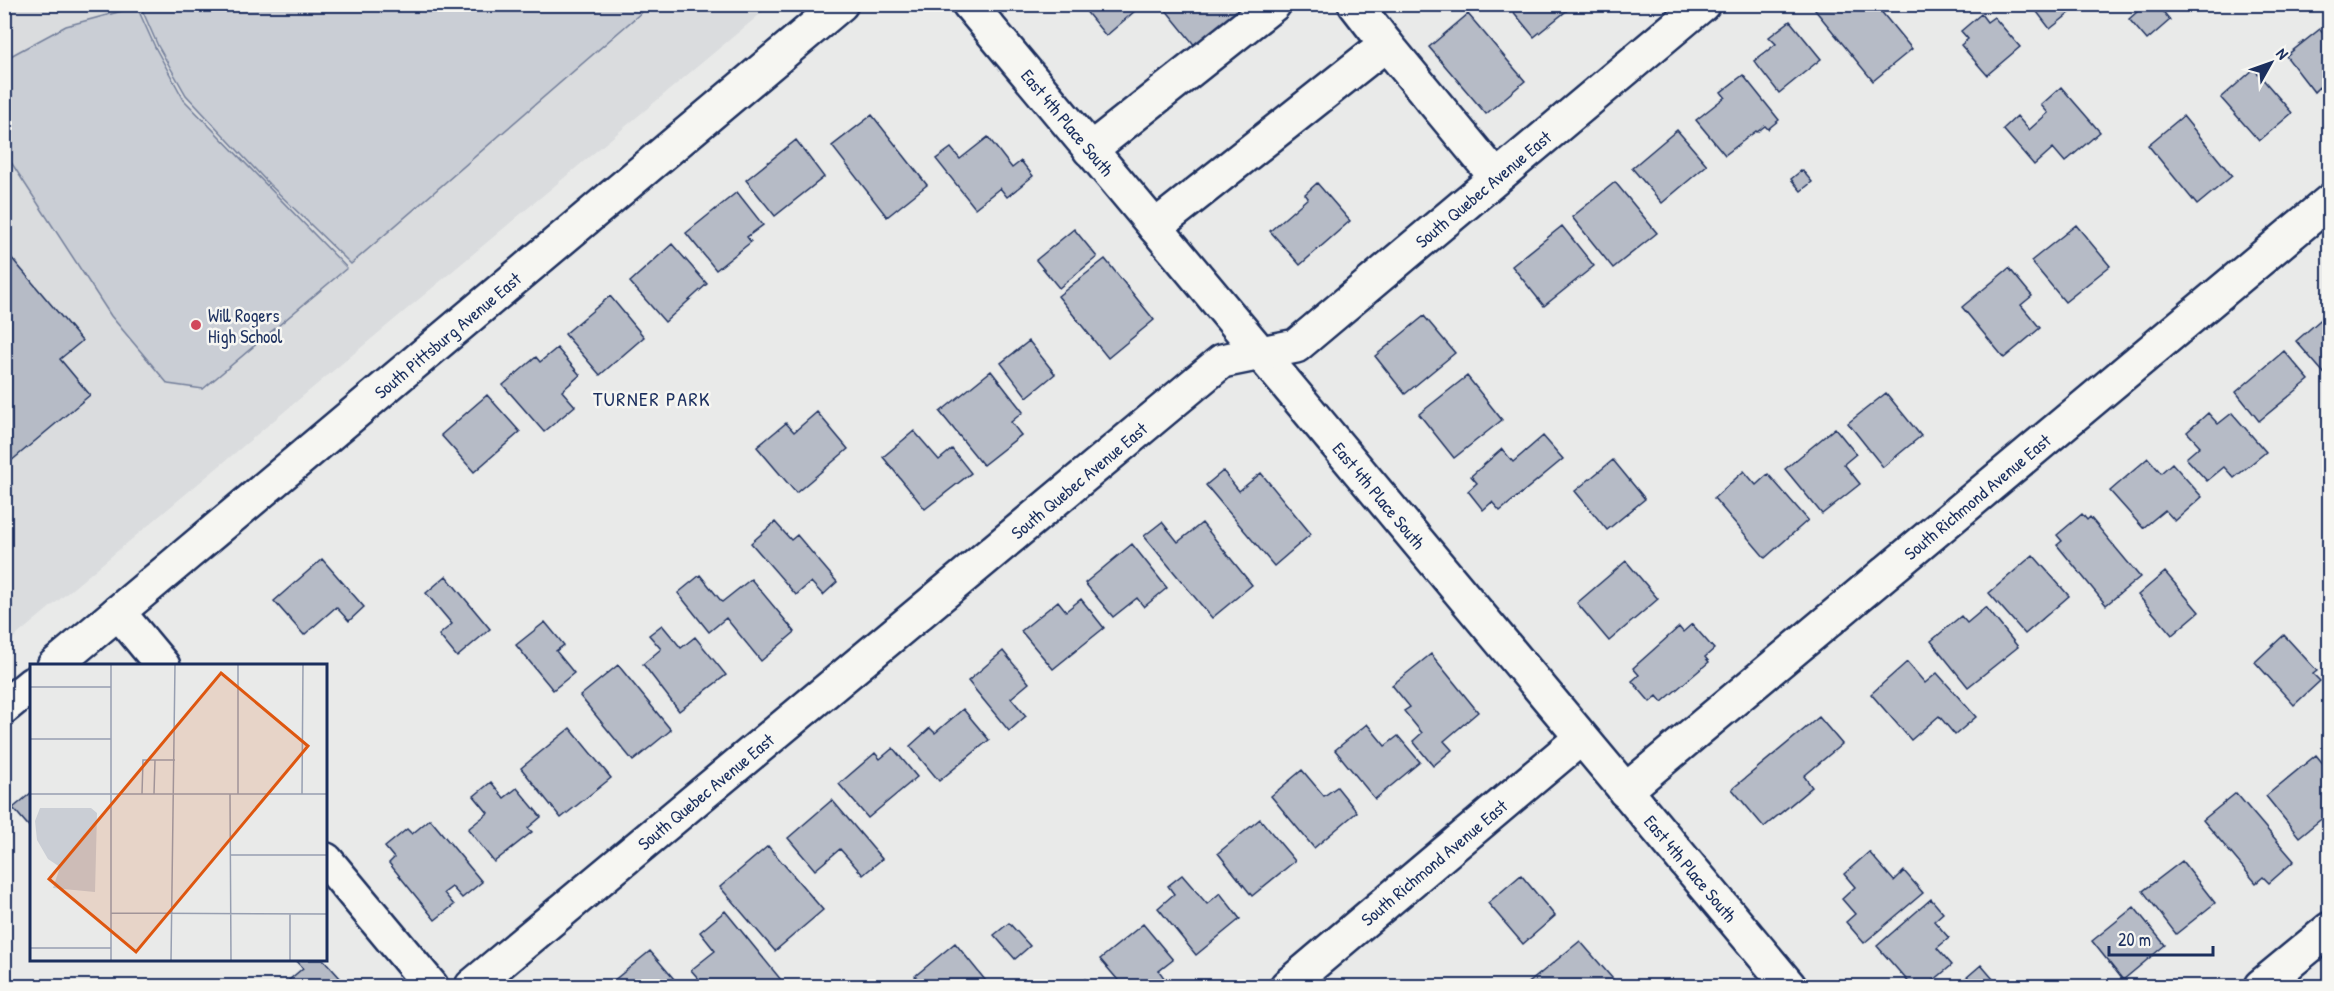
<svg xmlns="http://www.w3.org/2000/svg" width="2334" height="991" font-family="'Patrick Hand',sans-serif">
  <rect width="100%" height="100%" fill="#e9eae9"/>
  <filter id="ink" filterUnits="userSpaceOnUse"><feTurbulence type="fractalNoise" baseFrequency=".0167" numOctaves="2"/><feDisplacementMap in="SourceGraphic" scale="12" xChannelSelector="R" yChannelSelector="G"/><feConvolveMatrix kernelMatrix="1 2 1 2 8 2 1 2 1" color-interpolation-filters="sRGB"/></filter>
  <g filter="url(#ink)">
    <!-- built -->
    <path fill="#dadcde" d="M 5,5 L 771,5 L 5,645 Z"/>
    <!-- green -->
    <path fill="#caced5" stroke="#727e9a" stroke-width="1.5" d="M 140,5 L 650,5 L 351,264 L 269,184 L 186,95 L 158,46 Z
      M 137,7 L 155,47 L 184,100 L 347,268 L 203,389 L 168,384 L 111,316 L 5,153 L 5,59 L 66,26 Z"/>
    <!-- building -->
    <path fill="#b6bbc6" stroke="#1b2f5e" stroke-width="1.5" d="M 1080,4 L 1143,4 L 1106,36 Z
      M 1161,4 L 1245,4 L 1196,47 Z
      M 1507,4 L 1568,4 L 1570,8 L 1534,37 Z
      M 1821,4 L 1875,4 L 1912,49 L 1873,81 L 1815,10 Z
      M 2031,4 L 2081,4 L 2050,29 Z
      M 2146,4 L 2157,4 L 2170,20 L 2147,40 L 2129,19 Z
      M 1468,14 L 1525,81 L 1486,114 L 1429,47 Z
      M 1981,14 L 1987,22 L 1994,17 L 2020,47 L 1987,75 L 1961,45 L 1968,39 L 1961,31 Z
      M 1790,21 L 1821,59 L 1779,93 L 1754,61 L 1776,44 L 1769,37 Z
      M 2320,29 L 2330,40 L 2330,94 L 2327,96 L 2319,87 L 2314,92 L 2286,56 Z
      M 2254,69 L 2292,113 L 2259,141 L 2221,98 Z
      M 1743,75 L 1779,120 L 1768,129 L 1765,126 L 1757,132 L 1756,131 L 1725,155 L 1696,120 L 1725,97 L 1721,92 Z
      M 2061,87 L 2100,132 L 2065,162 L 2053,148 L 2034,165 L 2003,129 L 2017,116 L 2029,130 L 2048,113 L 2041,105 Z
      M 872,115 L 927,185 L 887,217 L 832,146 Z
      M 2183,116 L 2232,176 L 2197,205 L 2148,145 Z
      M 1677,130 L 1707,165 L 1662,203 L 1632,168 Z
      M 988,137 L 1012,168 L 1021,161 L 1033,176 L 1007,197 L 1000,188 L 975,208 L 936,159 L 951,148 L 960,159 Z
      M 796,140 L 824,177 L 775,216 L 746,180 Z
      M 1802,170 L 1812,182 L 1801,191 L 1791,179 Z
      M 1615,182 L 1657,233 L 1613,268 L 1572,217 Z
      M 1317,183 L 1350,221 L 1300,265 L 1270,231 L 1308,198 L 1305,194 Z
      M 737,192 L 763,225 L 747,237 L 751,242 L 716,270 L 686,233 Z
      M 2076,225 L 2110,266 L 2065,302 L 2031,261 Z
      M 1562,226 L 1594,266 L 1544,306 L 1512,266 Z
      M 1074,229 L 1097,257 L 1059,288 L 1036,260 Z
      M 672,244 L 707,284 L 665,322 L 630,282 Z
      M 4,249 L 82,341 L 60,359 L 90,395 L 4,467 Z
      M 1105,259 L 1154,320 L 1108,358 L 1058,296 Z
      M 2009,268 L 2032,296 L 2021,305 L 2040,328 L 2004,358 L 1962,307 Z
      M 610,296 L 644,337 L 600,375 L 565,334 Z
      M 2326,315 L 2330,319 L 2330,380 L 2296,341 Z
      M 1424,316 L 1455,353 L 1405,394 L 1375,356 Z
      M 1029,341 L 1055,374 L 1027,397 L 1001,363 Z
      M 557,348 L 580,375 L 562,391 L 575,406 L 544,432 L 503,385 L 536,357 L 540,362 Z
      M 2284,351 L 2309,380 L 2259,421 L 2236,392 Z
      M 991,371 L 1023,412 L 1011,422 L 1021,435 L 983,465 L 940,412 Z
      M 1467,376 L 1502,420 L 1454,458 L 1419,414 Z
      M 1886,393 L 1921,436 L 1883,467 L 1848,423 Z
      M 487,395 L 520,432 L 474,472 L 441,435 Z
      M 817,412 L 848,449 L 796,493 L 757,447 L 786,423 L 794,432 Z
      M 2208,413 L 2218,424 L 2232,413 L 2266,452 L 2234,478 L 2224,467 L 2207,481 L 2186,458 L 2200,446 L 2187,432 Z
      M 1835,428 L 1856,454 L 1844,464 L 1860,484 L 1822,514 L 1785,469 Z
      M 914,431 L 939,460 L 952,449 L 971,473 L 925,509 L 883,457 Z
      M 1543,436 L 1563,459 L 1500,511 L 1492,502 L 1483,510 L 1468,491 L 1477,483 L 1471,476 L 1502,449 L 1513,462 Z
      M 2148,458 L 2161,473 L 2172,463 L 2202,497 L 2175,521 L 2165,510 L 2143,528 L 2110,491 Z
      M 1613,460 L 1645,499 L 1607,530 L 1575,491 Z
      M 1223,471 L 1239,491 L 1261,473 L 1311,534 L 1274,566 L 1206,485 Z
      M 1744,471 L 1756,485 L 1768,474 L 1808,520 L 1765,558 L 1714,498 Z
      M 2082,514 L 2087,520 L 2090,517 L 2140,577 L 2106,605 L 2057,545 L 2062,541 L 2057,535 Z
      M 775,522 L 791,540 L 797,535 L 837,582 L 823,595 L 811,582 L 796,595 L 751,543 Z
      M 1162,522 L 1178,542 L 1202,523 L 1252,585 L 1212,618 L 1144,536 Z
      M 1132,544 L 1167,588 L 1144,607 L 1137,598 L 1113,617 L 1085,583 Z
      M 2033,555 L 2069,596 L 2025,634 L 1989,593 Z
      M 322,559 L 364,607 L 349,621 L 336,607 L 304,635 L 274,601 Z
      M 1626,561 L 1658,599 L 1609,641 L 1577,603 Z
      M 2165,572 L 2199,612 L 2172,635 L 2138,595 Z
      M 700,575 L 722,602 L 751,579 L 795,632 L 761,661 L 726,618 L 709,632 L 678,593 Z
      M 446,576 L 490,629 L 457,657 L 439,635 L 452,624 L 426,593 Z
      M 1081,599 L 1104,628 L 1053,669 L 1021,631 L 1058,601 L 1066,611 Z
      M 1986,607 L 2018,647 L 1968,687 L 1931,641 L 1961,616 L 1967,623 Z
      M 545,622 L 564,645 L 556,651 L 574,673 L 553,690 L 516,645 Z
      M 1692,624 L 1714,649 L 1705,657 L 1709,662 L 1662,702 L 1657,696 L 1650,702 L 1632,681 L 1639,675 L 1633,668 L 1679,627 L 1683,632 Z
      M 662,625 L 681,648 L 695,637 L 726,675 L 679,711 L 643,664 L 661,649 L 649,635 Z
      M 2284,635 L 2317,671 L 2313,674 L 2320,681 L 2294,705 L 2255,662 Z
      M 1003,651 L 1029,683 L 1011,698 L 1026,716 L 1009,731 L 968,681 Z
      M 1431,654 L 1478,712 L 1444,741 L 1452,750 L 1433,766 L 1413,741 L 1422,733 L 1404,711 L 1410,707 L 1392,685 Z
      M 1907,662 L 1925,683 L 1937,673 L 1976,717 L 1955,735 L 1939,716 L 1911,740 L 1871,694 Z
      M 618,665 L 671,730 L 633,761 L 580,696 Z
      M 963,709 L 989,740 L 939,781 L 910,746 L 930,728 L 935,733 Z
      M 1819,717 L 1842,744 L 1804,776 L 1812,787 L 1764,827 L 1732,789 Z
      M 1367,724 L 1385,746 L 1398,736 L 1420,762 L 1375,799 L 1335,750 Z
      M 570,728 L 611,778 L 561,818 L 521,768 Z
      M 893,748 L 917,777 L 868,818 L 839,784 L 875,753 L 880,759 Z
      M 2316,755 L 2330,772 L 2330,812 L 2299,837 L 2266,796 Z
      M 1302,770 L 1324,796 L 1337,787 L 1357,812 L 1314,848 L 1271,796 Z
      M 491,782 L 504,798 L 517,788 L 541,817 L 528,828 L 532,832 L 494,862 L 468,829 L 488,813 L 474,796 Z
      M 32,792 L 32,830 L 13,808 Z
      M 2236,793 L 2294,861 L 2269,883 L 2263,877 L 2256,883 L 2203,820 Z
      M 832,800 L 882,859 L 863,875 L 840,849 L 815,870 L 788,838 Z
      M 430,819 L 482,882 L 462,898 L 452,887 L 444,893 L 454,905 L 435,920 L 389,863 L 394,858 L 385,847 L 407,829 L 412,834 Z
      M 1260,819 L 1295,861 L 1252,896 L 1218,853 Z
      M 768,846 L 823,910 L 775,951 L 720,887 Z
      M 1869,852 L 1894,881 L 1904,871 L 1923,893 L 1864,943 L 1846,922 L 1855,914 L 1842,899 L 1855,887 L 1844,874 Z
      M 2182,861 L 2215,903 L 2176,934 L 2143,891 Z
      M 1182,875 L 1207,904 L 1220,893 L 1240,919 L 1196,955 L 1158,908 L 1174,894 L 1168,886 Z
      M 1521,875 L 1555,916 L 1523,944 L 1488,903 Z
      M 1931,899 L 1943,913 L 1934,921 L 1949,938 L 1937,948 L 1952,965 L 1927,986 L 1912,986 L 1877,946 Z
      M 2134,907 L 2165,945 L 2123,980 L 2092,941 Z
      M 725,911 L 786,986 L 705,986 L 691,970 L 715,951 L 700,932 Z
      M 1009,923 L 1030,946 L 1015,959 L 994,935 Z
      M 1143,924 L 1173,960 L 1159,971 L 1165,979 L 1155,986 L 1123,986 L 1100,959 Z
      M 1580,941 L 1619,986 L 1525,986 Z
      M 955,943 L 990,986 L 924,986 L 915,976 Z
      M 650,951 L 680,986 L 607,986 Z
      M 296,960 L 324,960 L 341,979 L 333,986 L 282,986 L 303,968 Z
      M 1981,965 L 1999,986 L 1961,986 L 1959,984 Z
      M 1085,979 L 1091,986 L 1076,986 Z"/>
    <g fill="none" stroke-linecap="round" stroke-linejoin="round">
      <defs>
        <g id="minor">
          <path id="s1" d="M 969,4 L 1789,986"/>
          <path d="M 1386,44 L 1496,177"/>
          <path d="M 1090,150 L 1274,4"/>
          <path d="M 1155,227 L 1386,44 L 1355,4"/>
          <path d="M 118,612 L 163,666"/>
          <path id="s2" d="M 54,666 L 841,4"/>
          <path d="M 4,707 L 32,684"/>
          <path id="s3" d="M 1625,791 L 2330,201"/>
          <path d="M 326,860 L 431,986"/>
          <path id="s4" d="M 472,986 L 1222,361 L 1296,346 L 1703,4"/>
          <path id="s5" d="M 1287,986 L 1581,738"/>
          <path d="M 2261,986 L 2330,929"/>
        </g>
      </defs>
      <!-- minor casing -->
      <use href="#minor" stroke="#1b2f5e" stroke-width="38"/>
      <!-- minor -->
      <use href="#minor" stroke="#f6f6f2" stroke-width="33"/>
    </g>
  </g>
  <!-- markers -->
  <circle fill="#d1495b" stroke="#f6f6f2" stroke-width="2" cx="196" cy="325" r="6"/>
  <g text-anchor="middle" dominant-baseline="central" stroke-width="5" stroke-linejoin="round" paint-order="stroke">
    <!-- street labels -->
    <g font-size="18" fill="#1b2f5e" stroke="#f6f6f2">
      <text stroke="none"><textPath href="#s1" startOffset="154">East 4th Place South</textPath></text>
      <text stroke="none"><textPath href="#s4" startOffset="1296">South Quebec Avenue East</textPath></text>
      <text stroke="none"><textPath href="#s2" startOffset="514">South Pittsburg Avenue East</textPath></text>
      <text stroke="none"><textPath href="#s4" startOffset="790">South Quebec Avenue East</textPath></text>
      <text stroke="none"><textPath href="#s1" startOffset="640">East 4th Place South</textPath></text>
      <text stroke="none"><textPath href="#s3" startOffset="459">South Richmond Avenue East</textPath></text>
      <text stroke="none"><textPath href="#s4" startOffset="304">South Quebec Avenue East</textPath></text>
      <text stroke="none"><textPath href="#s5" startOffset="192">South Richmond Avenue East</textPath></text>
      <text stroke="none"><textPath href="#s1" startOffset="1126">East 4th Place South</textPath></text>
    </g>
    <!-- poi labels -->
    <g font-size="18" fill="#1b2f5e" stroke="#f6f6f2" text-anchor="start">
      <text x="208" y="315">Will Rogers<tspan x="208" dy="21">High School</tspan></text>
    </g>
    <!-- neighbourhood labels -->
    <g font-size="20" letter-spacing="1.5" fill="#1b2f5e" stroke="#f6f6f2">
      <text x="652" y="398">TURNER PARK</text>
    </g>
  </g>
  <!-- overview -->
  <g transform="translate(30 664)">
    <rect width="297" height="297" fill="#e9eae9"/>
    <path d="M 10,144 L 61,144 L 67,149 L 65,228 L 23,224 L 30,203 L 18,195 L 7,176 L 5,157 Z" fill="#caced5"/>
    <path fill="none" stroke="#979fb1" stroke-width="1.5" d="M 81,0 L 81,297M 0,23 L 81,23M 0,75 L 81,75M 125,96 L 145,96M 0,130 L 297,130M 112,130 L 113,96 L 125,96 L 124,130M 200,130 L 201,297M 208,130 L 208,0M 272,130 L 273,0M 201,191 L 297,191M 81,249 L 297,250M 260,250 L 260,297M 0,284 L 81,284M 141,297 L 145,0"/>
    <path fill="#de5710" fill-opacity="0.15" stroke="#de5710" stroke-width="3" d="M 191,9 L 278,82 L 106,288 L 19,215 Z"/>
    <rect width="297" height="297" fill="none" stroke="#1b2f5e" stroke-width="3"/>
  </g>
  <!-- margin -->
  <rect width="2334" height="991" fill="none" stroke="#f6f6f2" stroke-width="24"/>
  <rect x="12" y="12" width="2310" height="967" fill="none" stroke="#1b2f5e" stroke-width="2" filter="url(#ink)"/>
  <!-- north arrow -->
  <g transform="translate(2271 63) rotate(50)" stroke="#f6f6f2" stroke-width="4.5" paint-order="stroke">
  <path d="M0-4.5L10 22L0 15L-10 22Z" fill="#1b2f5e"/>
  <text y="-9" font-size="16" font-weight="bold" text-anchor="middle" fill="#1b2f5e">N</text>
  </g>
  <!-- scale -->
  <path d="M2109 946v9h104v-9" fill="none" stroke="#1b2f5e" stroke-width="3"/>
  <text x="2118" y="946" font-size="18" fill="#1b2f5e" stroke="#f6f6f2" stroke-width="4.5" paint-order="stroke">20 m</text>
</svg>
